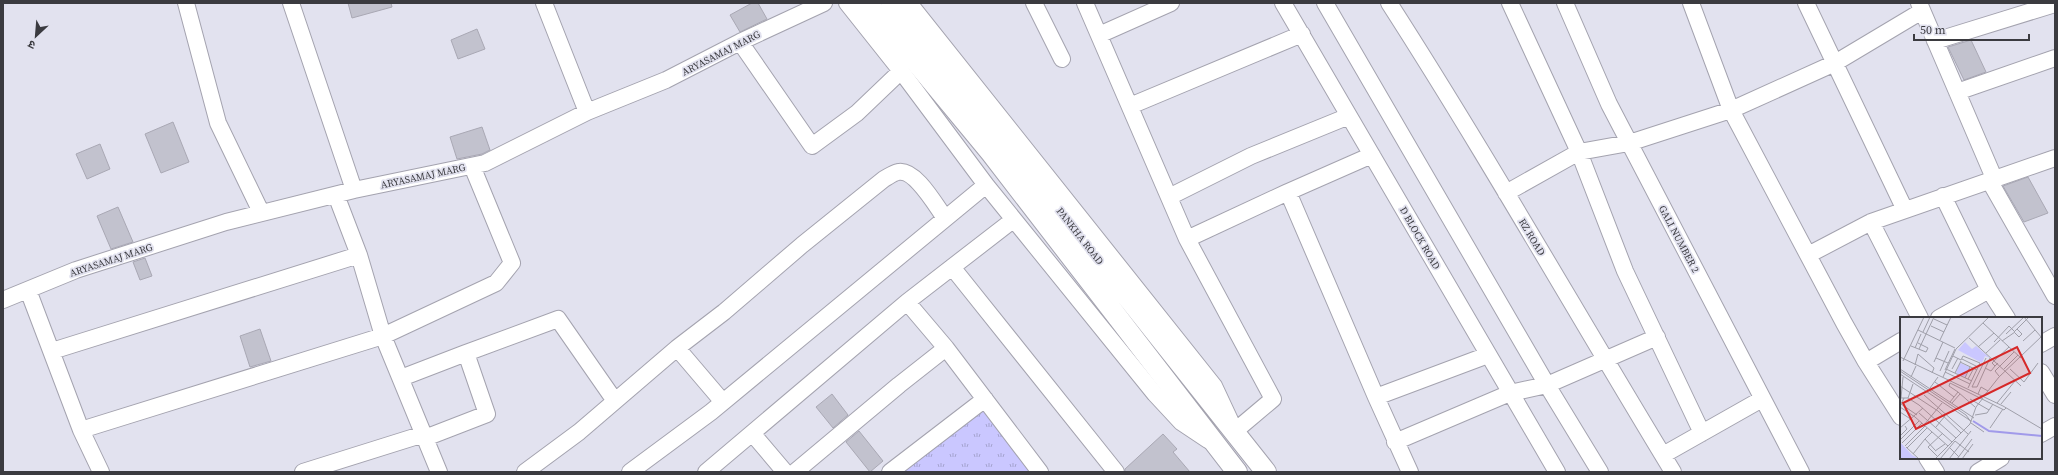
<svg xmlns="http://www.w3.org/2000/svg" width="2058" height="475" font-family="'Source Serif 4','Noto Sans Devanagari',serif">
  <defs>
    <pattern id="park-tufts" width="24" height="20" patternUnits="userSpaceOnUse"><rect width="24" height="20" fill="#cac7ff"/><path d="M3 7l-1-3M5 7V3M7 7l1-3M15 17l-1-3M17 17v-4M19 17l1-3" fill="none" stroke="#a5a3d0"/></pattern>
  </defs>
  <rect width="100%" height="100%" fill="#e2e2ef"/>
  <!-- park -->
  <path fill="url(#park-tufts)" d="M 983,410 L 1030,472 L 903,472 Z"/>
  <!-- building -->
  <path fill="#c2c2ce" stroke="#a9a8b4" d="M 348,3 L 391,3 L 392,7 L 352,18 Z
    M 752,3 L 758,3 L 767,19 L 740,32 L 730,15 Z
    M 477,29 L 485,49 L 458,59 L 451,40 Z
    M 1971,40 L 1986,72 L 1964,80 L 1948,47 Z
    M 173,122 L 189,162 L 161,173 L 145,134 Z
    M 482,127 L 490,150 L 482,154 L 457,159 L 450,137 Z
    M 100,144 L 110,169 L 87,179 L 76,154 Z
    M 2028,177 L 2048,213 L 2024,222 L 2003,186 Z
    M 118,207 L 133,242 L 111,249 L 97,216 Z
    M 145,258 L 152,276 L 140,280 L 133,262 Z
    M 260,329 L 271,361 L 250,367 L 240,336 Z
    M 832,394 L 848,415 L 833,428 L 816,407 Z
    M 859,431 L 883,461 L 870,472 L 846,442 Z
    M 1163,434 L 1177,449 L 1173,452 L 1190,472 L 1125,472 L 1125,469 Z"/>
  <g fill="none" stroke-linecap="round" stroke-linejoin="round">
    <defs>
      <path id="minor" d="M 186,3 L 218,123 L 261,212
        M 291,3 L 354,190
        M 544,3 L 587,112
        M 847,3 L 901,71 L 986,185 L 1155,394 L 1181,422 L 1208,440
        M 909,3 L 1214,386 L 1235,431 L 1273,399 L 1187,239 L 1288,192
        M 1034,3 L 1062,59
        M 1085,3 L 1187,239
        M 1283,3 L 1557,472
        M 1325,3 L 1547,385 L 1600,472
        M 1389,3 C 1488,157 1578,316 1673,472
        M 1510,3 L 1579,152 L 1625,271 L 1702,433
        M 1565,3 L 1609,104 L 1801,472
        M 1691,3 L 1731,110 L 1844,323 L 1866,362 L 1901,417
        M 1806,3 L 1905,210
        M 1919,3 L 1994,178
        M 1099,35 L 1171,3
        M 1935,41 L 2055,4
        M 740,42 L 812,146 L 857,113 L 901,71
        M 1957,92 L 2055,58
        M 1130,106 L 1302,34
        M 1372,155 L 1288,192 L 1376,397 L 1410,472
        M 1989,180 L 2055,296
        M 1506,193 L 1579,152 L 1629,143 L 1731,110 L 1835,63 L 1922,11
        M 336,195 L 359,255 L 383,336 L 439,472
        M 1943,196 L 1989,290 L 2007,318
        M 1169,197 L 1251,156 L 1349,116
        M 1871,222 L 1920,318
        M 1808,255 L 1871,222 L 2055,158
        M 952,267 L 1116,472
        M 28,290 L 81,430 L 101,472
        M 3,300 L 76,270 L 226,222 L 354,190 L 485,163 L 587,112 L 666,80 L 740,42 L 824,3
        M 907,302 L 946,348 L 1040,472
        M 1939,318 L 1989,290
        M 2041,344 L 2055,336
        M 677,348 L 723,402
        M 52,351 L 359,255
        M 466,353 L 558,319 L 615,401
        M 1866,362 L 1901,341
        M 2041,372 L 2055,395
        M 401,378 L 466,353 L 487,414 L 425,438
        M 1376,397 L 1488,355
        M 81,430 L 383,336 L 496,283 L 512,263 L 472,166
        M 752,433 L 785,472
        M 2041,434 L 2055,426
        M 1395,442 L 1510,393 L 1547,385 L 1657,337
        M 1663,455 L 1762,399
        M 1927,458 L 1936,472
        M 303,472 L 424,434
        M 525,472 L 579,432 L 677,348 L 724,312 L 802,245 L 884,179 C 888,177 893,173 898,172 C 915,168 936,206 945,218
        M 630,472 L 711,412 L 986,185
        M 706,472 L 907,302 L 1013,220
        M 795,472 L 899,385 L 946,348
        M 890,472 L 985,399
        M 1978,472 L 2001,458"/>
      <path id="major" d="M 867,3 L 991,153 L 1237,472
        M 891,3 L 1010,149 L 1266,472"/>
    </defs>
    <!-- minor casing -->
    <use href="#minor" stroke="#a4a3af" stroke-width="18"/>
    <!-- major casing -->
    <use href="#major" stroke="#a4a3af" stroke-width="22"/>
    <!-- minor -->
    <use href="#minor" stroke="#fff" stroke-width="16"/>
    <!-- major -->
    <use href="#major" stroke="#fff" stroke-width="20"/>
  </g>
  <g text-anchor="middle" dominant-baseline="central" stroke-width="3.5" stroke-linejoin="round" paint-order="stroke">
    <!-- street labels -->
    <g font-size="10" fill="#3b3b40" stroke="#e2e2ef">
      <text transform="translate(721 53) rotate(-27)">ARYASAMAJ MARG</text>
      <text transform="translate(423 176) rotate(-12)">ARYASAMAJ MARG</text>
      <text transform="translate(1080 236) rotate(52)">PANKHA ROAD</text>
      <text transform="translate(1532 237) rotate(59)">RZ ROAD</text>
      <text transform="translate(1420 238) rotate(60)">D BLOCK ROAD</text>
      <text transform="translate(1679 239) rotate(62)">GALI NUMBER 2</text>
      <text transform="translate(111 260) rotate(-18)">ARYASAMAJ MARG</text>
    </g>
  </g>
  <!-- overview -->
  <g transform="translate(1900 317)">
    <rect width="142" height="142" fill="#e2e2ef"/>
    <path d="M 65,25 L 72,32 L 76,29 L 90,41 L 85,39 L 82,46 L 58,33 ZM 60,46 L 70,50 L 65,60 L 56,56 ZM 0,125 L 12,138 L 19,142 L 0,142 Z" fill="#cac7ff"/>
    <path fill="none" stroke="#a19aea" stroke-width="2" d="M 73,104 L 89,114 L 142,119"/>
    <path fill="none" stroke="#9f9fa9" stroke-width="1" d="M 124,0 L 142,21M 34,2 L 47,8M 83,6 L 121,41M 31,9 L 44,15M 18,13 L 55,31M 23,15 L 30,0M 114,15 L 129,0M 115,16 L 119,20 L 122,17 L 117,12M 106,17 L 124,0M 69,21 L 106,55M 40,23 L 51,0M 123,24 L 135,13M 94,25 L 109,9 L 115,15 L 102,24M 11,29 L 26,35 L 28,31 L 18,26M 78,30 L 94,16M 15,31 L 21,17M 19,32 L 34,0M 86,36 L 100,23M 53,39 L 61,43 L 63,39 L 80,46 L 68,71M 0,40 L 103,89 L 142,112M 36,41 L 48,46M 62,42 L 78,50M 95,43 L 109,30M 95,43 L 92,46 L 95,49 L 98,46M 3,44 L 24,0M 34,45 L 43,25M 60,45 L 77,53M 15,48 L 18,37 L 34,51 L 32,56M 85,51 L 91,54 L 95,49M 0,52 L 74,101M 46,52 L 72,64M 52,52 L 58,41M 104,52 L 118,38M 110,52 L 124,65 L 138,46M 45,53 L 55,32M 0,54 L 66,98 L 71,105M 40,54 L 49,34M 45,55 L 70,67M 106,55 L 121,69M 55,56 L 61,44M 0,57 L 71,104M 99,59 L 95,54 L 114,35M 11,60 L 16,49M 43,60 L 56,32 L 89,0M 65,61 L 70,50M 68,62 L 74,51M 35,65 L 54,80 L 50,85M 50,66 L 104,93 L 106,91M 50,66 L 49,69 L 58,75 L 54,80M 0,69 L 38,94 L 61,116M 72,70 L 77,70 L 90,41M 72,70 L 86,41M 30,71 L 38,60M 58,75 L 75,90M 78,77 L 81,70 L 88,74M 24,78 L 68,117M 84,79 L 99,60 L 142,19M 0,81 L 8,81 L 19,88 L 56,121M 1,81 L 3,60M 4,81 L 1,87 L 17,98M 8,81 L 13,67M 70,82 L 89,93M 52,86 L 60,77M 97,86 L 115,64M 101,87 L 111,75M 0,90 L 15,100M 0,95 L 12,103M 19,96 L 52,125M 75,98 L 87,96 L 93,87M 15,100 L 48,129M 71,106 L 84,115M 24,108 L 42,86M 36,110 L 45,99M 0,111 L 23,91M 90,111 L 103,92M 32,115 L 25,122 L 35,133M 0,119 L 7,112 L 5,109M 0,123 L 19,104M 55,124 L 69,135M 2,126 L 22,106M 5,129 L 25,109M 6,130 L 19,142M 7,131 L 27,111M 50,131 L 59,140M 35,134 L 45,127M 13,137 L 25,122M 37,139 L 28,130 L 43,116M 35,142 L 70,107 L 76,90 L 83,81M 40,142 L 55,124M 49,142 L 71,114M 57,142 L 72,122M 62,142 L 73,127"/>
    <path fill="#d62828" fill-opacity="0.15" stroke="#d62828" stroke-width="2" d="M 117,30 L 130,56 L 16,112 L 3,86 Z"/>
    <rect width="142" height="142" fill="none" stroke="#3b3b40" stroke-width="2"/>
  </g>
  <!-- border -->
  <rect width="2058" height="475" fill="none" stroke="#3b3b40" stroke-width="8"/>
  <!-- north arrow -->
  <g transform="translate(36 36) rotate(206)" stroke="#e2e2ef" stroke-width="3" paint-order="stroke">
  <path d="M0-3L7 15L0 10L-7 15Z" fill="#3b3b40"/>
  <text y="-6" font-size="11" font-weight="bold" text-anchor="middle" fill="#3b3b40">उ</text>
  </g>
  <!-- scale -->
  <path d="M1914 34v6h115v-6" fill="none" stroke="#3b3b40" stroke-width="2"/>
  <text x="1920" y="34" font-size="12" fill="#3b3b40" stroke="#e2e2ef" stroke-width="3" paint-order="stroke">50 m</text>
</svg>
